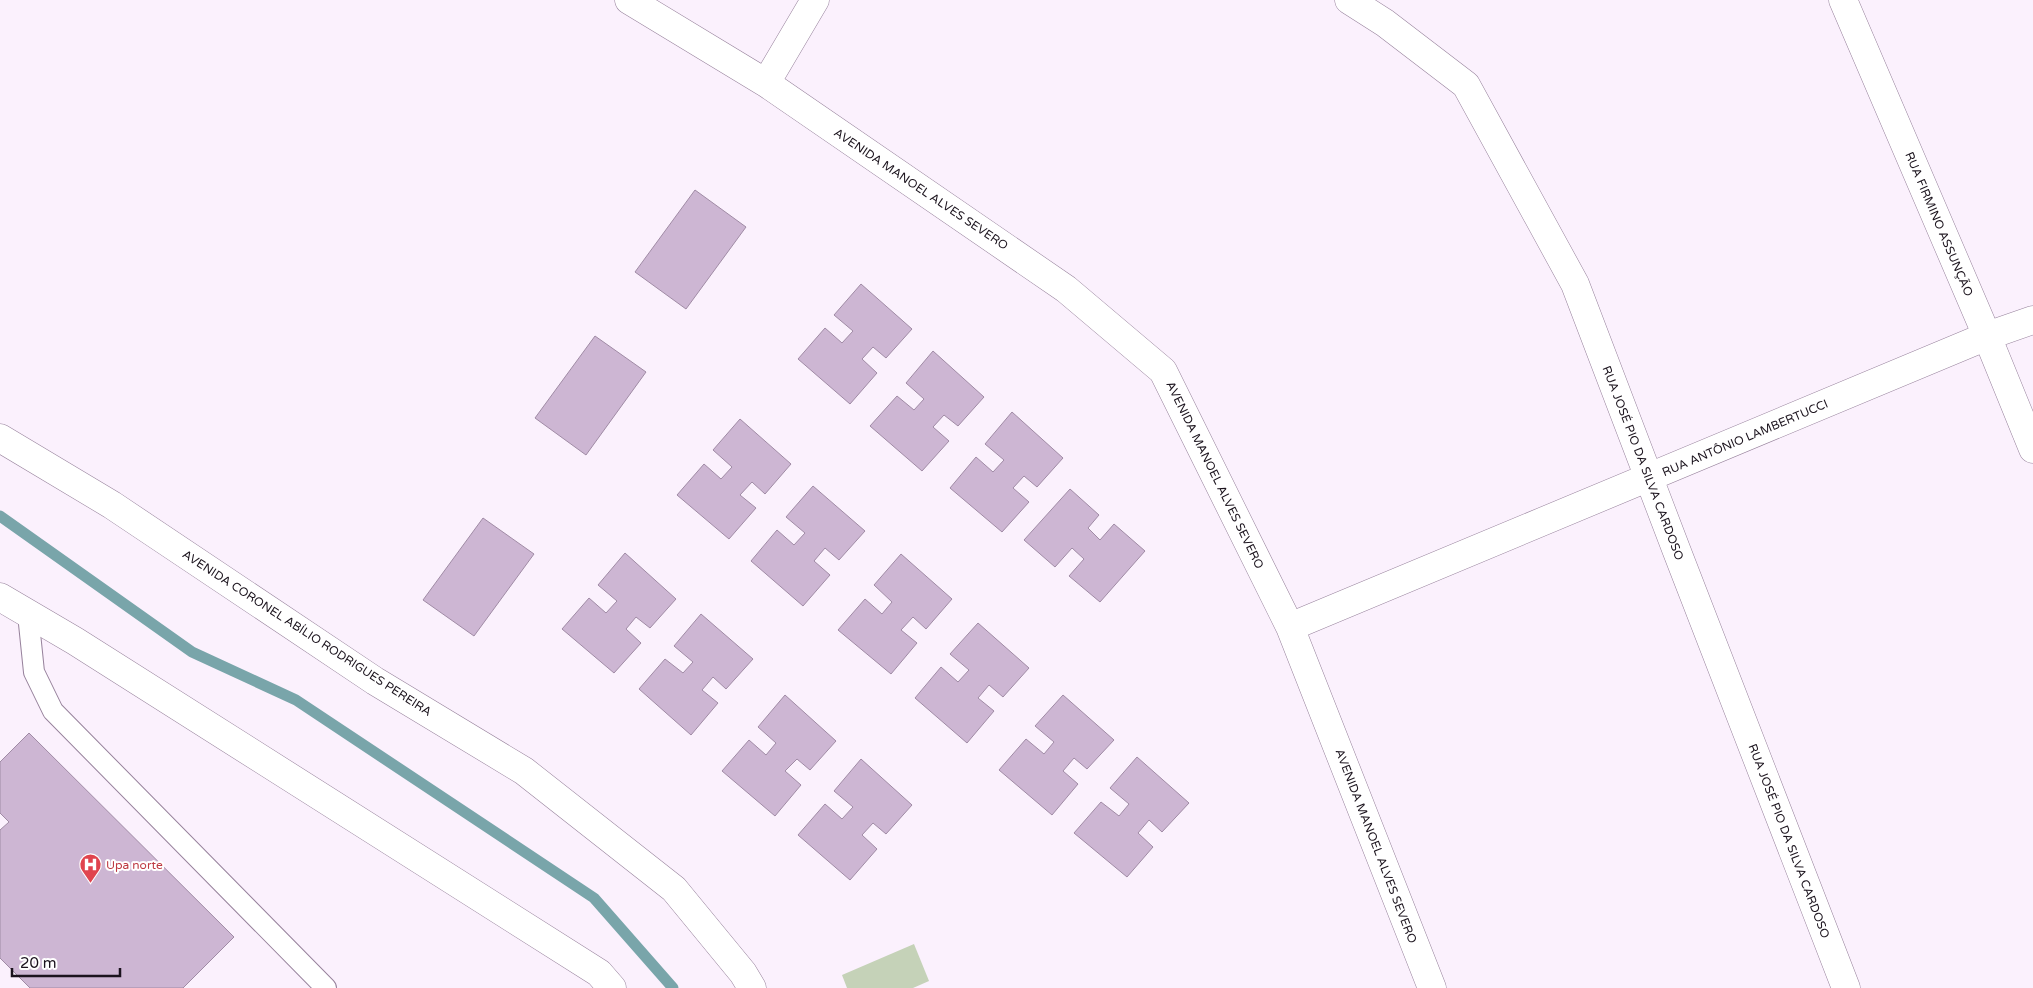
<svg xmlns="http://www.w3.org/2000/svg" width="2033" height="988" font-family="'Varela Round',sans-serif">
  <rect width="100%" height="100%" fill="#fbf1fd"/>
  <!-- park -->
  <path fill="#c5d2b8" d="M 914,944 L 929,981 L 913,988 L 847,988 L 842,975 Z"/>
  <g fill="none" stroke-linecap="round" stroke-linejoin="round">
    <!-- stream -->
    <path stroke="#79a5aa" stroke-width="11" d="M 0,516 L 192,652 L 296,700 L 594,898 L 673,988"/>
  </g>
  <!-- building -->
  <path fill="#cdb6d3" stroke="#a08ba5" d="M 695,190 L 746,227 L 686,309 L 635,272 Z
    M 861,284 L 912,329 L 886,358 L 873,347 L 862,359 L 877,373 L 850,404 L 798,359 L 825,328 L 842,343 L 853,331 L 834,315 Z
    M 595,336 L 646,372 L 586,455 L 535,418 Z
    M 933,351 L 984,397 L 958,426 L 944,415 L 933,427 L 949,441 L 922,471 L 870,426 L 897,396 L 914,410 L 924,399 L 906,383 Z
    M 1012,412 L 1063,458 L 1037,487 L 1024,476 L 1013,488 L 1029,502 L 1002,532 L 950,488 L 976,457 L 993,472 L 1004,460 L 985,444 Z
    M 740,419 L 791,464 L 765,494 L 752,482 L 740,495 L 756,508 L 729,539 L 677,495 L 704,464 L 721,479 L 732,467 L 713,450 Z
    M 813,486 L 865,531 L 839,560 L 825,548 L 814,561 L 830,575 L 803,606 L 751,561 L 777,530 L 794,545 L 805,533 L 786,517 Z
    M 1070,489 L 1099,515 L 1088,528 L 1100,540 L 1114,524 L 1145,551 L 1100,602 L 1069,576 L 1084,559 L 1072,548 L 1055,567 L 1024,540 Z
    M 483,518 L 534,554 L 474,636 L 423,600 Z
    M 625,553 L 676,599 L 650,628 L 636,617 L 626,629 L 641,643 L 614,673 L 562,629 L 589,598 L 606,613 L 617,601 L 598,585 Z
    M 901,554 L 952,599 L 926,629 L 913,617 L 901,630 L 917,643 L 891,674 L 838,630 L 865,599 L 882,614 L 892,602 L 874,585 Z
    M 701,614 L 753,659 L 726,689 L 713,677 L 702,690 L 718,703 L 691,735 L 639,689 L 665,659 L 683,673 L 693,662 L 674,646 Z
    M 978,623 L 1029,668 L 1003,697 L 989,685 L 978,698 L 994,711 L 967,743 L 915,698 L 941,667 L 958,682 L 969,670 L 950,654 Z
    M 785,695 L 836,741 L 810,770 L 797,759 L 785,771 L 801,785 L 775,816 L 722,771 L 749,740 L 766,755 L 776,743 L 758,727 Z
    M 1063,695 L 1114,740 L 1087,769 L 1074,758 L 1063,771 L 1078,784 L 1052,815 L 999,770 L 1026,739 L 1044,754 L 1054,742 L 1035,726 Z
    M 29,733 L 234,937 L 183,988 L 30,988 L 0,958 L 0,830 L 9,822 L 0,813 L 0,762 Z
    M 1137,757 L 1189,803 L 1162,832 L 1149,820 L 1138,833 L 1153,847 L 1127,877 L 1074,833 L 1101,802 L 1119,816 L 1129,804 L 1110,788 Z
    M 861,759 L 912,805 L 886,834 L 873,823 L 862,835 L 877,849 L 850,880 L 798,835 L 825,804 L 842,819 L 853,807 L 834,791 Z"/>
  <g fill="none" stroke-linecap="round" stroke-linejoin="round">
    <defs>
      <path id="lane" d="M 28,614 L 34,672 L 53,711 L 326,988"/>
      <path id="street" d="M 629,0 L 766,83 L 1066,289 L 1163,371 L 1290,627 L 1432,988
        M 1349,0 L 1385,23 L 1466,85 L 1575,284 L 1676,549 L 1846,988
        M 1843,0 L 1987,336 L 2033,449
        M 766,83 L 815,0
        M 1290,627 L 1987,336 L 2033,320"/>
      <path id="secondary" d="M 0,438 L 112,505 L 375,681 L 524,771 L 674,889 L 743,973 L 752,988
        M 0,597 L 75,641 L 599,973 L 612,988"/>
    </defs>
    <!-- lane casing -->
    <use href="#lane" stroke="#97829c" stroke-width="22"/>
    <!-- street casing -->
    <use href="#street" stroke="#97829c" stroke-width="29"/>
    <!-- secondary casing -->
    <use href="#secondary" stroke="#97829c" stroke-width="29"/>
    <!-- lane -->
    <use href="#lane" stroke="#fff" stroke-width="20"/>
    <!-- street -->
    <use href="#street" stroke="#fff" stroke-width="28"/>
    <!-- secondary -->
    <use href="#secondary" stroke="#fff" stroke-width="28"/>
  </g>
  <!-- icons -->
  <defs>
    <symbol id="hospital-pin" viewBox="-11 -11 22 30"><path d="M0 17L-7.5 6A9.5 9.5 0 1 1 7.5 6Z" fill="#e0444e" stroke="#fff"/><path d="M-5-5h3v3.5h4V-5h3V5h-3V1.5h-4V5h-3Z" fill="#fff"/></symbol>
  </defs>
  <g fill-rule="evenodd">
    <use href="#hospital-pin" x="78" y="852" width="25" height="34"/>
  </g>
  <g text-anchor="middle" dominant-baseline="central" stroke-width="4" stroke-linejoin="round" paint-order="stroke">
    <!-- street labels -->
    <g font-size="12" fill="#1b131d" stroke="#fff">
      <text transform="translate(921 189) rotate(34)">AVENIDA MANOEL ALVES SEVERO</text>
      <text transform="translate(1939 224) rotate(67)">RUA FIRMINO ASSUNÇÃO</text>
      <text transform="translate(1745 438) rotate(-23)">RUA ANTÔNIO LAMBERTUCCI</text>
      <text transform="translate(1643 463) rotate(69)">RUA JOSÉ PIO DA SILVA CARDOSO</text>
      <text transform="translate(1215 475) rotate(64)">AVENIDA MANOEL ALVES SEVERO</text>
      <text transform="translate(307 633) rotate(33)">AVENIDA CORONEL ABÍLIO RODRIGUES PEREIRA</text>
      <text transform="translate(1789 841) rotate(69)">RUA JOSÉ PIO DA SILVA CARDOSO</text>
      <text transform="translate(1376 846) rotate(69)">AVENIDA MANOEL ALVES SEVERO</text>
    </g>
    <!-- health labels -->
    <g font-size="12" fill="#be3a42" stroke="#fff" text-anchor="start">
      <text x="106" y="865">Upa norte</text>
    </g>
  </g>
  <!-- scale -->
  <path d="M12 968v8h108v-8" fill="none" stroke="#1b131d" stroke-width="2.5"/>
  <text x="20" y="968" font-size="15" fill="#1b131d" stroke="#ffffff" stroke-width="4" paint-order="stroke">20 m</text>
</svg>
